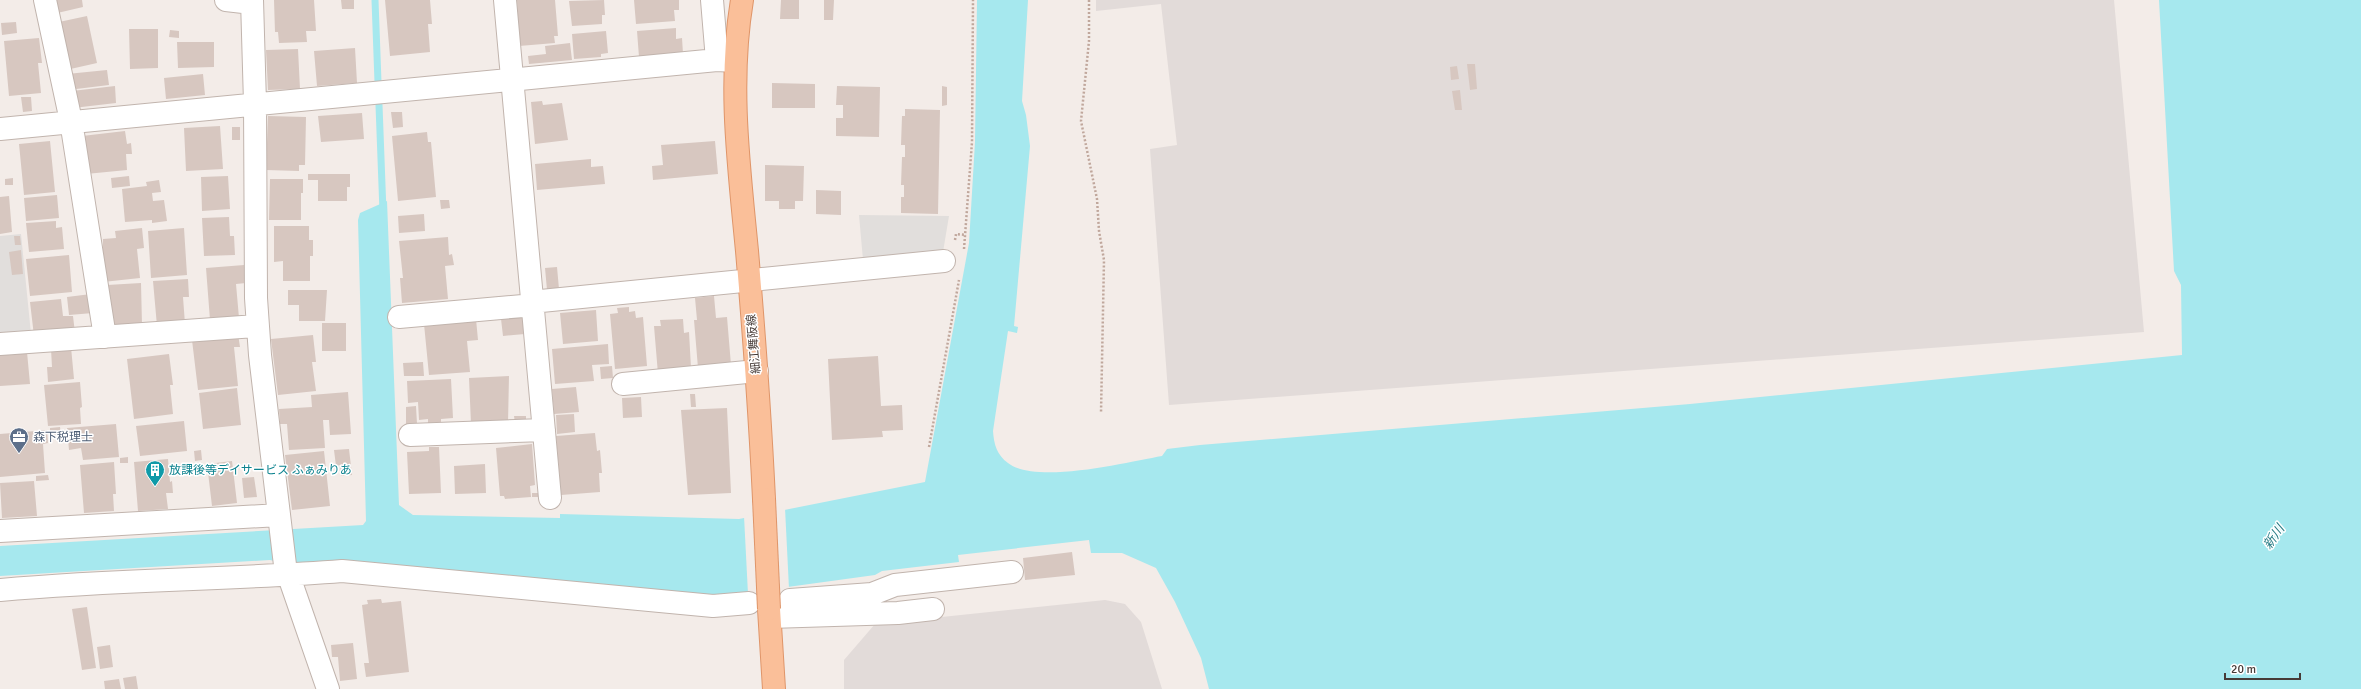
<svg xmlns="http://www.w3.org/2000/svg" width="2361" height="689" font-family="Signika,'Noto Sans JP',sans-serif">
  <rect width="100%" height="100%" fill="#f3ece8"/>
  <!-- industrial -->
  <path fill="#e2dbd9" d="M 1096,0 L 2114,0 L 2144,332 L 1169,405 L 1150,149 L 1177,145 L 1161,4 L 1096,11 Z
    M 1105,600 L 1125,604 L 1141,622 L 1162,689 L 844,689 L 844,660 L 875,624 Z"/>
  <!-- parking -->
  <path fill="#e1dedc" d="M 859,215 L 949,216 L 943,252 L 863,260 Z
    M 21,234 L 31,334 L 0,337 L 0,236 Z"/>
  <!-- water -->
  <path fill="#a6e8ee" d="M 977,0 L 1028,0 L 1022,101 L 1026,115 L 1030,146 L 1014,326 L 1018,327 L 1017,333 L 1008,331 L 993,431 C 994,445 997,455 1008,463 C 1036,485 1128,462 1162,456 L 1167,449 L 1200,445 L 1690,404 L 2182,355 L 2181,285 L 2174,271 L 2159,0 L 2361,0 L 2361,689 L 1209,689 L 1201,658 L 1175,602 L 1156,568 L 1122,553 L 1091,553 L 1089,540 L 958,555 L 959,562 L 882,571 L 875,575 L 708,598 L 301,567 L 270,560 L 0,576 L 0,546 L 363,525 L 366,521 L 358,220 L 360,213 L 387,201 L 399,505 L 413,515 L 560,518 L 560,514 L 739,519 L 925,482 L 969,243 L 975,142 Z"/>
  <!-- pier -->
  <path fill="#f3ece8" d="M 785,508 L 789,589 L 748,594 L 744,516 Z"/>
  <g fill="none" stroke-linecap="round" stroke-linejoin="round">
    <!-- stream -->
    <path stroke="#a6e8ee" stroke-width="7" d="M 375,0 L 378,82
      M 379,105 L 383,212"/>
  </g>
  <!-- building -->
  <path fill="#d7c7c0" d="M 50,0 L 82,0 L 83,7 L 53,14 Z
    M 274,0 L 314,0 L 316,31 L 306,31 L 307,42 L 279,43 L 278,32 L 275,32 Z
    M 341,0 L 354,0 L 354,9 L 342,9 Z
    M 385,0 L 430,0 L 432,24 L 428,24 L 430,52 L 390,56 Z
    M 517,0 L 555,0 L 558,36 L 554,36 L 555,43 L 519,46 Z
    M 604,0 L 605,15 L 602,15 L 602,24 L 572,26 L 569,1 Z
    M 634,0 L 679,0 L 679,10 L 674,10 L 675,21 L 636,24 Z
    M 781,0 L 799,0 L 799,19 L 780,19 Z
    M 824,0 L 834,0 L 833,20 L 824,20 Z
    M 87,16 L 97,63 L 66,70 L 59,22 Z
    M 16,22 L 17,33 L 2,35 L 1,23 Z
    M 676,28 L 676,39 L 682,38 L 683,54 L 639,57 L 637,31 Z
    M 129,29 L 158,29 L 158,68 L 130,69 Z
    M 170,30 L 179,31 L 179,38 L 169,37 Z
    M 606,31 L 608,53 L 601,54 L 601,57 L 574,59 L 572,34 Z
    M 39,38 L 42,63 L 38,63 L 41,93 L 9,96 L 4,41 Z
    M 177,42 L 214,42 L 214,67 L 178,68 Z
    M 570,43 L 572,60 L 529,64 L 528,56 L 546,54 L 545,46 Z
    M 355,48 L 357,83 L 317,86 L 314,51 Z
    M 298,49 L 300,89 L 268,90 L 266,50 Z
    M 1467,64 L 1475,64 L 1477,89 L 1470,90 Z
    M 1457,66 L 1459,79 L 1451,80 L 1450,67 Z
    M 107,70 L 109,85 L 68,90 L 67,74 Z
    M 203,74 L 205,95 L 166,99 L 164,78 Z
    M 772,83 L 815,84 L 815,108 L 772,108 Z
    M 115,86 L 116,103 L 73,108 L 72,91 Z
    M 837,86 L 880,87 L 879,137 L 836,136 L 836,118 L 843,118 L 843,105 L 836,105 Z
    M 942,86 L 947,87 L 947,105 L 942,106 Z
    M 1460,90 L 1462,110 L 1455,110 L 1452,91 Z
    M 21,97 L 31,97 L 32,111 L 23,112 Z
    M 542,101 L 543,105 L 562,103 L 568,140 L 535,144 L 531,102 Z
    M 905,109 L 940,110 L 938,214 L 901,213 L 901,197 L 904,197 L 904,185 L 901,185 L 902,157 L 905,157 L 905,145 L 901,145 L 902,116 L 905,116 Z
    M 391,112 L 402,112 L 403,127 L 393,128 Z
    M 362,113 L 364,139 L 321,142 L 318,116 Z
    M 268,116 L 306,117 L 305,165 L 299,165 L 299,171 L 266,170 Z
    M 220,126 L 223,169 L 186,171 L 184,128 Z
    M 232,127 L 240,127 L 240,140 L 232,140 Z
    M 125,131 L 127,144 L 131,143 L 132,154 L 126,154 L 127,170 L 86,174 L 82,136 Z
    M 427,132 L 428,142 L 431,142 L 436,197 L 398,201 L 392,136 Z
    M 50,141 L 55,192 L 24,195 L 19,144 Z
    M 715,141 L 718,174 L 653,180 L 652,166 L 663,165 L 661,145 Z
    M 591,159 L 591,167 L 603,166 L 605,184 L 537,190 L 535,164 Z
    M 765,165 L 804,166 L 803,201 L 795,201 L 795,209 L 779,209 L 779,201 L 765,201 Z
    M 308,174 L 350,174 L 350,187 L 347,187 L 347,201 L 318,201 L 318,180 L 308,180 Z
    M 129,176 L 130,186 L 112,188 L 111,178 Z
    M 228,176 L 230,209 L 202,211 L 201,177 Z
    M 13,178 L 13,185 L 5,185 L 5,179 Z
    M 270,179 L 303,179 L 303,193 L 301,193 L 301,220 L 269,220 Z
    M 159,180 L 161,192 L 152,193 L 153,201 L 164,200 L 167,221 L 152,223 L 152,220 L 125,222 L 122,189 L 147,186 L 146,182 Z
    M 816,190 L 841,191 L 841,215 L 816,214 Z
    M 57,195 L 59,218 L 26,221 L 24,198 Z
    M 9,196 L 12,232 L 0,234 L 0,197 Z
    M 440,200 L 449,200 L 450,208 L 441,209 Z
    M 424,214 L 425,231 L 399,233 L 398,216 Z
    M 229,217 L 230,236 L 234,236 L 235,255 L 204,256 L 202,218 Z
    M 56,221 L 56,228 L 62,227 L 64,249 L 29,252 L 26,223 Z
    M 274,226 L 309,226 L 309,240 L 313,240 L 313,256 L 310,256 L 310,281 L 283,281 L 283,261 L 274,262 Z
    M 142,228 L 144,248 L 137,249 L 140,278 L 103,282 L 103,239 L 116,238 L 115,231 Z
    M 184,228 L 187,275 L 151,278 L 148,231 Z
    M 14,236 L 20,236 L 21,245 L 15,245 Z
    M 448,237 L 449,255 L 452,254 L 454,265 L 445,266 L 448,299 L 402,303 L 400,278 L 403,278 L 399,241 Z
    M 21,250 L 23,274 L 12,275 L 9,252 Z
    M 69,255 L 72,292 L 30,296 L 26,259 Z
    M 244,265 L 246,283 L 236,284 L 239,318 L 210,320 L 206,268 Z
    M 557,267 L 559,289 L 547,290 L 545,268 Z
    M 188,279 L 189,297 L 183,297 L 185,324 L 157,326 L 153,281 Z
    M 141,283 L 142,325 L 110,328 L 107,285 Z
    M 288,290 L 327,290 L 325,321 L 299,321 L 299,305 L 288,305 Z
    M 91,294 L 93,313 L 69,315 L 67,297 Z
    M 714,296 L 716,318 L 727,317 L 731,365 L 698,368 L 694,320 L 697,320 L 695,298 Z
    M 61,299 L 63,316 L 73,316 L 75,333 L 34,336 L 30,302 Z
    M 629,307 L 629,312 L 635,311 L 636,318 L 643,317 L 647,366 L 615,369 L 610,314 L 618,313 L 617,308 Z
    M 596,310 L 598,341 L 563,344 L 560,313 Z
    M 523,317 L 525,334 L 503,336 L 501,319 Z
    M 476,319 L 478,340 L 467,341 L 470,372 L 429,375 L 424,324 Z
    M 683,319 L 684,333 L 689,332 L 691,368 L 658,374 L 654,326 L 661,326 L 660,320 Z
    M 322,323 L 346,323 L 346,351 L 322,351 Z
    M 238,334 L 240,347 L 234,347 L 238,386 L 198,390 L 192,340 Z
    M 313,335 L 316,362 L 312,362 L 316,391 L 278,395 L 271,339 Z
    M 608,344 L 609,364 L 592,365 L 594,381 L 555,384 L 552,349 Z
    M 71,347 L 74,379 L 48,382 L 47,367 L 52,367 L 51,349 Z
    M 27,352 L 30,384 L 0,386 L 0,354 Z
    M 169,354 L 173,385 L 170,385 L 173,414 L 134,419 L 127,359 Z
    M 878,356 L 881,406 L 902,405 L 903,430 L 882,431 L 883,437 L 832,440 L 828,359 Z
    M 423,362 L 424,376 L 404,376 L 403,363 Z
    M 612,366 L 613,378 L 601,379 L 600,367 Z
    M 509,376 L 508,423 L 471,424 L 469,378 Z
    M 451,379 L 453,418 L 441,419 L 441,422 L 428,423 L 428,419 L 419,420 L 418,402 L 408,403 L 407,381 Z
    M 80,382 L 82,407 L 80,408 L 81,424 L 48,426 L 44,385 Z
    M 576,387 L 579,412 L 554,414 L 552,389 Z
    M 237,388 L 241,425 L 203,429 L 199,393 Z
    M 348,392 L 351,434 L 330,435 L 329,420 L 323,420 L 325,448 L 289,450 L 287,424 L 280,424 L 279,409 L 312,407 L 311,395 Z
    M 690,394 L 695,394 L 696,407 L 691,407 Z
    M 641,397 L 642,417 L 623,418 L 622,398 Z
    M 416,406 L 417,424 L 406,425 L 406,407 Z
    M 727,408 L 731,493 L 688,495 L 681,410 Z
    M 574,414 L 575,432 L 557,434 L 556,415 Z
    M 514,416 L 526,416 L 526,423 L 515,423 Z
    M 184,421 L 187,451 L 140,456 L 136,426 Z
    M 116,424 L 119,457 L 83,460 L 81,448 L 69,450 L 67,428 Z
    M 60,427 L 61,434 L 50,435 L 50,428 Z
    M 47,430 L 48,443 L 43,444 L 45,473 L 0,477 L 0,434 Z
    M 595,433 L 597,451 L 600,450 L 602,473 L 599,473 L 600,492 L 561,495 L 556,436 Z
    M 532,444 L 535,485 L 530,486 L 531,497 L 505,499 L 504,496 L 500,496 L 496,448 Z
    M 429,447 L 439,447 L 441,493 L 409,494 L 407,452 L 429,451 Z
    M 349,449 L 352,475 L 341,476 L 340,465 L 336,466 L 334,450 Z
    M 201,450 L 202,460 L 195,461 L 194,451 Z
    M 324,451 L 330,506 L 292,510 L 285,455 Z
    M 128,457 L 128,463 L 120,463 L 120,458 Z
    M 168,459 L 170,482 L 172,481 L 173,493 L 166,493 L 168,509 L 138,511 L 134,462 Z
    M 232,461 L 237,503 L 212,506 L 207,464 Z
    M 114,462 L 116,494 L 113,494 L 114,511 L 84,513 L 80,465 Z
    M 485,464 L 486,493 L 455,494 L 454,466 Z
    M 48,475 L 49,480 L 36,481 L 36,476 Z
    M 254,477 L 257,497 L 244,498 L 242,478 Z
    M 34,481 L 37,516 L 2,518 L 0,483 Z
    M 532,493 L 538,493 L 538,497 L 532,497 Z
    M 1072,552 L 1075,575 L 1025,580 L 1023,558 Z
    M 381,599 L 382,603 L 401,601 L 409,672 L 366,677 L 364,663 L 369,663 L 362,605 L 368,604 L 367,600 Z
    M 87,607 L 96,668 L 82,670 L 72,609 Z
    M 353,643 L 357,679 L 340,681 L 338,657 L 332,657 L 331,645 Z
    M 110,645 L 113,667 L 100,669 L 97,647 Z
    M 136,676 L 138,689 L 125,689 L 123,678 Z
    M 119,679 L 121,689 L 105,689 L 104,681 Z"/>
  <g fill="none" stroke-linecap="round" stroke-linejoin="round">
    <defs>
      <path id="minor" d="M 45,0 L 71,121 L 105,337
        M 226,0 L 252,3
        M 252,0 L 255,103 L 256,298 L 260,355 L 285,565 L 328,689
        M 505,0 L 550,498
        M 712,0 L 717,60
        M 0,129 L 717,60 L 735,61
        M 399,317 L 523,306 L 541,301 L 944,261
        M 0,344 L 257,326
        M 623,384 L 757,371
        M 410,435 L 544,430
        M 0,531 L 279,515
        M 0,590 C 114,579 228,580 342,571 L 713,606 L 749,603
        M 790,600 L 872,594 L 895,585 L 1012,572
        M 770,617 L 898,613 L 933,609"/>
      <path id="major" d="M 742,0 C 728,84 739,167 747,251 C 754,334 760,416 764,499
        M 769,609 L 774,689"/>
    </defs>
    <!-- minor casing -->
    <use href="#minor" stroke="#c1b4ad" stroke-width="24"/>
    <!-- major casing -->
    <use href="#major" stroke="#df9569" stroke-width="24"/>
    <!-- path -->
    <path stroke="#c0a79c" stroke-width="2.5" stroke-dasharray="2 2" stroke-linecap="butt" d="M 1089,0 L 1089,41 L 1081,121 L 1097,199 L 1099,231 L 1104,260 L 1101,413
      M 955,240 L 956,234 L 966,235
      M 964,249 L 972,142 L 973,0
      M 929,447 L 959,280"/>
    <!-- minor -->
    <use href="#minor" stroke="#fff" stroke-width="22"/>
    <!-- major -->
    <use href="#major" stroke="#fabf99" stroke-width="22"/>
    <defs>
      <path id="major-bridge" d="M 764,499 L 769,609"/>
    </defs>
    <!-- major-bridge casing -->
    <use href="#major-bridge" stroke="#df9569" stroke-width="24" stroke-linecap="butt"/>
    <!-- major-bridge -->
    <use href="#major-bridge" stroke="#fabf99" stroke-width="22"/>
  </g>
  <!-- icons -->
  <defs>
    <symbol id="office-pin" viewBox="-11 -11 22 30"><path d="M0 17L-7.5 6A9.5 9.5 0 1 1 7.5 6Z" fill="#5c6f8a" stroke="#fff"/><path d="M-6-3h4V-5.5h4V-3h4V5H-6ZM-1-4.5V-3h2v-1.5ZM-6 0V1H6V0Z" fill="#fff"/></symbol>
    <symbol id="building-pin" viewBox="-11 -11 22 30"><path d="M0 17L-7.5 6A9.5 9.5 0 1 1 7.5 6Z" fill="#0f9aa8" stroke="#fff"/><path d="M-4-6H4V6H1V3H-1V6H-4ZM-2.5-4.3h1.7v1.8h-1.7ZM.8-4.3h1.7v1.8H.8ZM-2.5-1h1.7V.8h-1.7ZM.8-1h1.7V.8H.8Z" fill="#fff"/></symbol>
  </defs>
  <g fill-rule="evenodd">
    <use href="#office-pin" x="8" y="426" width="22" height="30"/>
    <use href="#building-pin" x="144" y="459" width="22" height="30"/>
  </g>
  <g text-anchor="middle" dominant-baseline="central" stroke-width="3" stroke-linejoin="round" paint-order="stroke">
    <!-- street labels -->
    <g font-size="12" fill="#463b37" stroke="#fff">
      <text transform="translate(754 344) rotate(-95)">細江舞阪線</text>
    </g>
    <!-- service labels -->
    <g font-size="12" fill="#4e5e75" stroke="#fff" text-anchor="start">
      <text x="33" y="437">森下税理士</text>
    </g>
    <!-- culture labels -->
    <g font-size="12" fill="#0d838f" stroke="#fff" text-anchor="start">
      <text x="169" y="470">放課後等デイサービス ふぁみりあ</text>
    </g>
    <!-- water labels -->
    <g font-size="13" font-style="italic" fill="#2a7e87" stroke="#fff">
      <text transform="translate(2274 537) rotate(-55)">新川</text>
    </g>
  </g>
  <!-- scale -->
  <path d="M2225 673v6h75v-6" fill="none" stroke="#463b37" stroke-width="2"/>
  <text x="2231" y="673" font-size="12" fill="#463b37" stroke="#ffffff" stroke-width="3" paint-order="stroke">20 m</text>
</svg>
